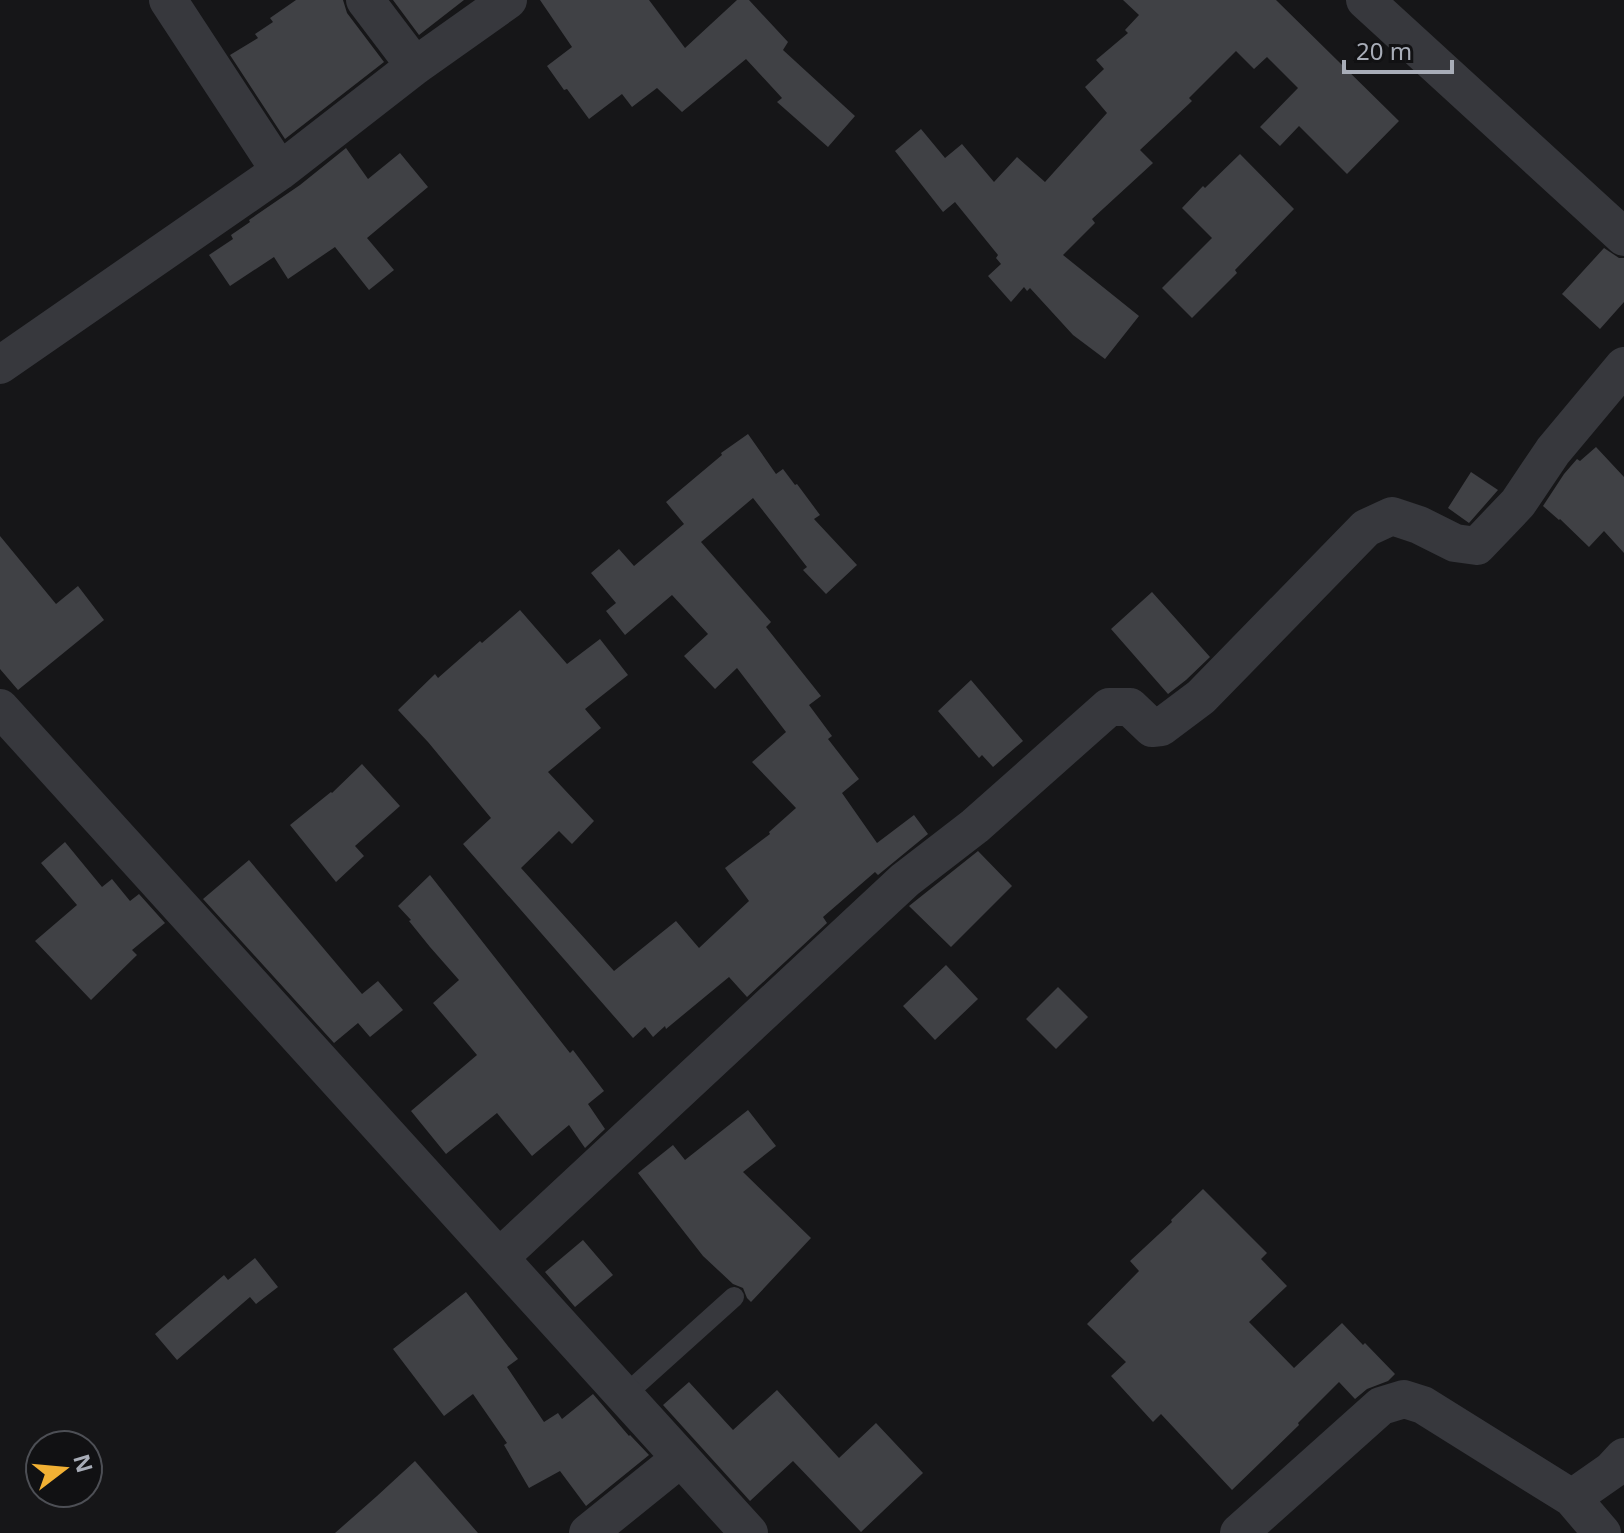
<svg xmlns="http://www.w3.org/2000/svg" width="1624" height="1533" font-family="'Noto Sans',sans-serif">
  <rect width="100%" height="100%" fill="#161618"/>
  <!-- building -->
  <path fill="#404145" d="M 296,0 L 343,0 L 347,13 L 384,62 L 285,139 L 230,55 L 258,38 L 255,34 L 273,22 L 270,18 Z
    M 393,0 L 464,0 L 419,35 Z
    M 540,0 L 649,0 L 685,48 L 737,0 L 749,0 L 788,42 L 783,50 L 855,116 L 828,147 L 777,102 L 782,98 L 746,59 L 682,112 L 657,88 L 632,107 L 622,94 L 589,119 L 567,89 L 564,90 L 547,66 L 572,47 Z
    M 1123,0 L 1276,0 L 1399,121 L 1347,174 L 1299,126 L 1280,146 L 1260,127 L 1298,88 L 1267,57 L 1254,69 L 1236,51 L 1189,98 L 1192,101 L 1140,150 L 1153,163 L 1092,219 L 1095,223 L 1063,255 L 1139,316 L 1105,359 L 1073,335 L 1030,288 L 1027,291 L 1024,287 L 1011,302 L 988,276 L 1001,264 L 996,258 L 998,255 L 955,202 L 943,212 L 895,151 L 921,129 L 945,158 L 962,144 L 994,182 L 1017,157 L 1045,182 L 1107,113 L 1085,87 L 1104,69 L 1096,60 L 1128,33 L 1125,30 L 1139,15 Z
    M 346,148 L 368,179 L 400,153 L 428,187 L 367,238 L 394,270 L 369,290 L 335,247 L 288,279 L 274,257 L 230,286 L 209,255 L 233,239 L 231,235 L 250,222 L 249,220 L 300,185 Z
    M 1240,154 L 1294,209 L 1235,270 L 1237,273 L 1192,318 L 1162,288 L 1212,238 L 1182,208 L 1203,186 L 1205,188 Z
    M 1604,248 L 1619,258 L 1624,258 L 1624,302 L 1600,329 L 1562,294 Z
    M 748,434 L 776,474 L 783,469 L 795,485 L 797,484 L 820,515 L 814,519 L 857,565 L 826,594 L 803,570 L 807,567 L 753,498 L 701,542 L 771,622 L 766,627 L 821,696 L 809,705 L 832,736 L 828,739 L 859,779 L 842,793 L 877,843 L 914,815 L 928,834 L 878,875 L 875,872 L 823,917 L 827,923 L 747,997 L 729,977 L 666,1029 L 665,1026 L 653,1037 L 645,1027 L 633,1038 L 463,844 L 491,818 L 428,742 L 398,710 L 435,674 L 438,678 L 480,641 L 482,643 L 520,610 L 567,664 L 600,639 L 628,675 L 585,709 L 601,728 L 548,772 L 594,821 L 572,844 L 559,831 L 521,868 L 614,971 L 676,921 L 699,948 L 749,901 L 725,868 L 770,834 L 769,832 L 796,808 L 752,762 L 786,732 L 737,668 L 715,689 L 684,656 L 708,634 L 672,595 L 625,635 L 606,611 L 616,603 L 591,573 L 619,549 L 634,566 L 684,524 L 666,502 L 722,455 L 721,453 Z
    M 1596,447 L 1624,477 L 1624,553 L 1604,531 L 1589,547 L 1560,519 L 1559,520 L 1543,506 L 1564,474 L 1577,459 L 1580,461 Z
    M 1471,472 L 1498,490 L 1469,523 L 1448,508 Z
    M 0,536 L 56,604 L 78,586 L 104,620 L 18,690 L 0,669 Z
    M 1152,592 L 1210,657 L 1186,680 L 1168,694 L 1111,629 Z
    M 971,680 L 1023,741 L 993,767 L 982,755 L 979,758 L 938,711 Z
    M 362,764 L 400,806 L 355,846 L 364,856 L 336,882 L 290,825 L 331,792 L 332,793 Z
    M 65,842 L 102,887 L 112,879 L 130,901 L 139,894 L 165,923 L 132,950 L 137,955 L 91,1000 L 35,941 L 77,905 L 41,863 Z
    M 978,851 L 1012,886 L 951,947 L 909,906 Z
    M 249,860 L 362,994 L 378,981 L 403,1010 L 370,1037 L 358,1023 L 334,1043 L 203,899 Z
    M 430,875 L 570,1053 L 573,1050 L 604,1091 L 588,1104 L 605,1129 L 585,1148 L 569,1125 L 532,1156 L 497,1113 L 446,1154 L 411,1111 L 477,1055 L 433,1003 L 459,980 L 430,947 L 409,921 L 411,920 L 398,906 Z
    M 946,965 L 978,999 L 935,1040 L 903,1006 Z
    M 1058,987 L 1088,1017 L 1056,1049 L 1026,1019 Z
    M 748,1110 L 776,1146 L 743,1172 L 811,1238 L 751,1302 L 747,1298 L 743,1288 L 733,1284 L 703,1256 L 638,1173 L 673,1145 L 685,1160 Z
    M 1203,1189 L 1267,1253 L 1261,1259 L 1287,1286 L 1249,1322 L 1294,1368 L 1342,1323 L 1363,1345 L 1365,1343 L 1395,1374 L 1388,1381 L 1367,1389 L 1355,1399 L 1339,1382 L 1298,1423 L 1299,1425 L 1232,1490 L 1161,1414 L 1153,1422 L 1111,1376 L 1126,1362 L 1087,1324 L 1139,1271 L 1130,1261 L 1172,1222 L 1171,1220 Z
    M 583,1240 L 613,1275 L 575,1307 L 545,1272 Z
    M 255,1258 L 278,1287 L 256,1304 L 250,1297 L 177,1360 L 155,1334 L 224,1275 L 228,1280 Z
    M 466,1292 L 518,1359 L 507,1367 L 544,1422 L 558,1413 L 562,1419 L 593,1394 L 629,1436 L 630,1435 L 649,1455 L 586,1506 L 560,1471 L 529,1488 L 504,1445 L 507,1443 L 473,1394 L 444,1416 L 393,1349 Z
    M 689,1382 L 733,1430 L 777,1390 L 839,1458 L 876,1423 L 923,1473 L 861,1532 L 793,1461 L 750,1501 L 663,1405 Z
    M 415,1461 L 478,1533 L 335,1533 L 377,1496 Z"/>
  <g fill="none" stroke-linecap="round" stroke-linejoin="round">
    <!-- service -->
    <path stroke="#37383d" stroke-width="20" d="M 625,1395 L 734,1297"/>
    <!-- minor -->
    <path stroke="#37383d" stroke-width="38" d="M 168,0 L 280,171
      M 365,0 L 415,66
      M 1365,0 L 1624,237
      M 0,365 L 280,171 L 415,66 L 508,0
      M 0,708 L 749,1533
      M 500,1257 L 905,880 L 975,826 L 1109,707 L 1130,707 L 1152,728 L 1161,727 L 1201,697 L 1366,528 L 1392,516 L 1419,525 L 1455,543 L 1477,546 L 1518,503 L 1553,451 L 1624,366
      M 1572,1498 L 1602,1533
      M 588,1533 L 681,1458
      M 1239,1533 L 1381,1406 L 1404,1399 L 1423,1405 L 1572,1498 L 1612,1470 L 1624,1457"/>
  </g>
  <!-- north arrow -->
  <g transform="translate(64 1469) rotate(74)"><circle r="38" fill="#111113" stroke="#4d4f55" stroke-width="2"/>
  <path d="M0-6L14 30L0 20L-14 30Z" fill="#f2b134"/>
  <text y="-12" font-size="22" font-weight="bold" text-anchor="middle" fill="#a8adb8">N</text>
  </g>
  <!-- scale -->
  <path d="M1344 60v12h108v-12" fill="none" stroke="#a8adb8" stroke-width="4"/>
  <text x="1356" y="60" font-size="24" fill="#a8adb8" stroke="#111113" stroke-width="6" paint-order="stroke">20 m</text>
</svg>
